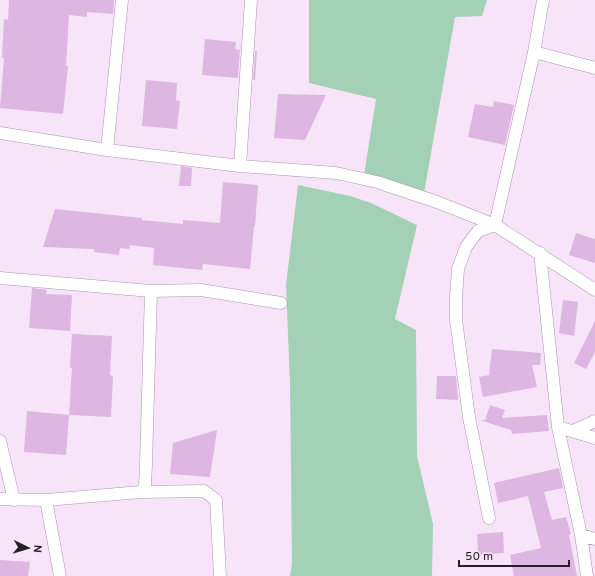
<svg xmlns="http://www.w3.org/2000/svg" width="595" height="576" font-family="Overpass,sans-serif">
  <rect width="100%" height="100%" fill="#f8e4f9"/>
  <!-- green -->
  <path fill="#a2d1b5" d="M 309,0 L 487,0 L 482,16 L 455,17 L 424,193 L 364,175 L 376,99 L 309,83 Z
    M 298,185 L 350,196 L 371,203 L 417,225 L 395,319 L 416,330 L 417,456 L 433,524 L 432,576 L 290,576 L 292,563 L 290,383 L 286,285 Z"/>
  <!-- building -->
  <path fill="#ddb6e1" d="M 9,0 L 114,0 L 113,14 L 87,12 L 87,17 L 69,15 L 66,66 L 68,66 L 63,114 L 0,108 L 4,58 L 2,58 L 4,19 L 8,20 Z
    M 205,39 L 236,42 L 235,49 L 240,50 L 238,78 L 202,75 Z
    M 255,51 L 257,51 L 255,80 L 253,80 Z
    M 146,80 L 177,83 L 176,100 L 180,101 L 177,129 L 142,126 Z
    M 278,94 L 326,95 L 305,140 L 274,138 Z
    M 494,101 L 514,105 L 505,145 L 468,137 L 475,104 L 493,107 Z
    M 181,166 L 192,168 L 191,186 L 179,186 Z
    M 223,182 L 258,185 L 255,226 L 254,226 L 250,269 L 203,264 L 202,270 L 153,265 L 154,248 L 130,245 L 129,249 L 120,248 L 119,255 L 94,252 L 94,249 L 43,247 L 55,209 L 142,218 L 142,220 L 183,224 L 183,220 L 220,223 Z
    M 576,233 L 595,239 L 595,263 L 569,255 Z
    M 32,288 L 47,290 L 46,294 L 72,295 L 70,331 L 29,328 Z
    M 563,300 L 578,302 L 574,336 L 559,333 Z
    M 595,321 L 595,352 L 586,369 L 574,363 Z
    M 72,334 L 112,336 L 110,375 L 113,376 L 111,417 L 69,415 L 72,368 L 70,368 Z
    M 492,349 L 541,353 L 540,365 L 532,365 L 537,387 L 483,397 L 479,377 L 489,375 Z
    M 437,376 L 456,376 L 458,400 L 436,399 Z
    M 490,405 L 505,410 L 502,418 L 547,415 L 549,431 L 512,434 L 511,430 L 480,420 L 485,420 Z
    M 27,411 L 69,415 L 66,455 L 24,452 Z
    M 217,430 L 210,477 L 170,474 L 173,443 Z
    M 559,468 L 563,488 L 544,492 L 552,520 L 566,517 L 571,534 L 569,535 L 577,576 L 514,576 L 510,555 L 541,548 L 528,496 L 498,503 L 494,483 Z
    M 503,532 L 504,553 L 478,555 L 477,534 Z
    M 0,560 L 30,562 L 28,576 L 0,576 Z"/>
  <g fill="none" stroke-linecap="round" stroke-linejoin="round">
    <defs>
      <path id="minor" d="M 534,52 L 595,68
        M 0,133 L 107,150 L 240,166 L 336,173 L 377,182 L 437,202 L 495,225 L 595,290
        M 107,150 L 122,0
        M 240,166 L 251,0
        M 540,253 L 558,427 L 581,535 L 587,576
        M 0,278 L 151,291 L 201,290 L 281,303
        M 558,427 L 595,438
        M 573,431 L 595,421
        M 0,441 L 14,500
        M 141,492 L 204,491 L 216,500 L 220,576
        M 0,499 L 46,500 L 141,492 L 145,487 L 146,464 L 151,291
        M 46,500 L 60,576
        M 489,518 L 469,417 L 456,320 L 456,298 L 458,269 L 466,247 L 478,231 L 495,225 L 534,52 L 543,0
        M 581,535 L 595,539"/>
    </defs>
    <!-- minor casing -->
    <use href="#minor" stroke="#a997ab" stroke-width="13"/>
    <!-- minor -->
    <use href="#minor" stroke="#fff" stroke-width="12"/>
  </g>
  <!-- north arrow -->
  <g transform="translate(28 548) rotate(95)" stroke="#f8e4f9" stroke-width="3" paint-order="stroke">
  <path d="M0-3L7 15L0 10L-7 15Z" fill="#261f26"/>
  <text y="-6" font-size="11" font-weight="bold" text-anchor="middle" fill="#261f26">N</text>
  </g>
  <!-- scale -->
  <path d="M459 560v6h110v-6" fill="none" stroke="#261f26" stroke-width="2"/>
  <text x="465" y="560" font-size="12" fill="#261f26" stroke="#f8e4f9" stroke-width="3" paint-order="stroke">50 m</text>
</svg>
